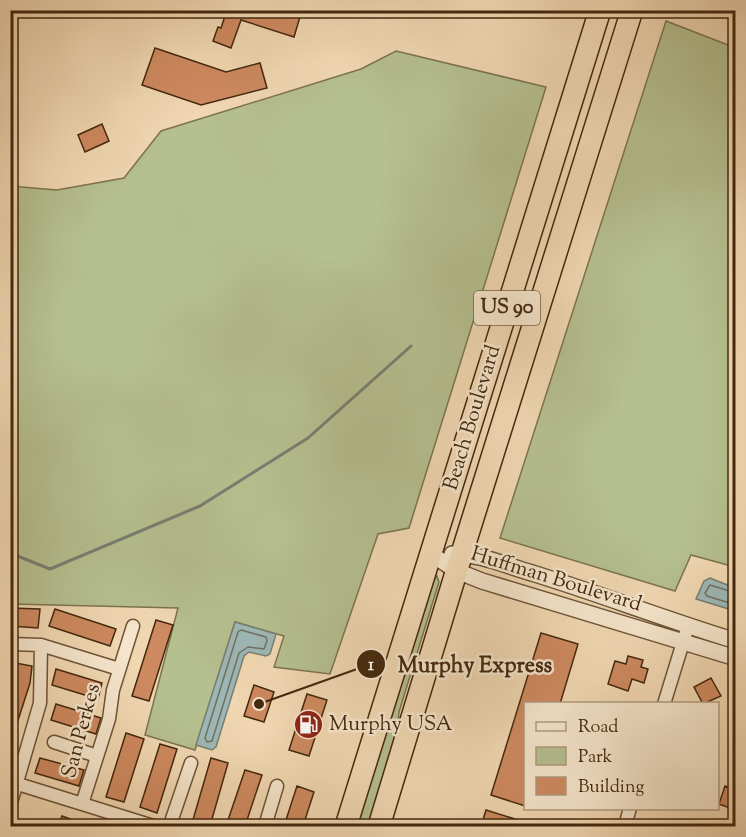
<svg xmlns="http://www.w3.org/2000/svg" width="746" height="837" font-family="'Sorts Mill Goudy',serif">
  <rect width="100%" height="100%" fill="#f0d7b1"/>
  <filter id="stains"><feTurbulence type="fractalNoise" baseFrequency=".00333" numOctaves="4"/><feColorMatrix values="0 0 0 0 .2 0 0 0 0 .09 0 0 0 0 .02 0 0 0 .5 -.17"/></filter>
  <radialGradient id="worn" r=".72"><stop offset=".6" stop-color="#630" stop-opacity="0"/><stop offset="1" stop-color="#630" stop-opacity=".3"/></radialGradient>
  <!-- green -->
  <path fill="#b5bf8f" stroke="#7c744e" stroke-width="1.5" d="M 666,21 L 736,48 L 735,567 L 691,555 L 675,591 L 500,538 Z
    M 396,51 L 546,87 L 409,528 L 378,534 L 330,674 L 274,667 L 284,636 L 235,622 L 195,750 L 145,735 L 178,608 L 11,604 L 10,186 L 57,190 L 124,178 L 161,131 L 361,69 Z
    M 437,576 L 439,582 L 399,712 L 397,736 L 369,826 L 356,826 L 431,584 Z"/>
  <!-- water -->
  <path fill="#9db7b5" stroke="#797e72" stroke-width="1.5" d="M 710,578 L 735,588 L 735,611 L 696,599 L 704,581 Z
    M 235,622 L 276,634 L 270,654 L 266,656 L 249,652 L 244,656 L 216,747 L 212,750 L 196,745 Z"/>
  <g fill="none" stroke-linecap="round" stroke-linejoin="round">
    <!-- shore -->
    <path stroke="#707062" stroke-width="1.5" d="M 736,593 L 710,585 L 705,593 L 707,596 L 736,605
      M 241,630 L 266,637 L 267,641 L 264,649 L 248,647 L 239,653 L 212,741 L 207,742 L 205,738 L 238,632 Z"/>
    <!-- stream -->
    <path stroke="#797e72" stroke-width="3" d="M 10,553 L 50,569 L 200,506 L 308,438 L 411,346"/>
  </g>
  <!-- building -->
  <path fill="#cd895f" stroke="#43280e" stroke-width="1.5" d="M 227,10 L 302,10 L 294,37 L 241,20 L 231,48 L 213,41 L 218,27 L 221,28 Z
    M 155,48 L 226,72 L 260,63 L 267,88 L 201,105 L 142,85 Z
    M 102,124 L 109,141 L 85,152 L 78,135 Z
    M 10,608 L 40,609 L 38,628 L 10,626 Z
    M 55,609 L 116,629 L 110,646 L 49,626 Z
    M 156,620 L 173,625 L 149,701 L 132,696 Z
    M 541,633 L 578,644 L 560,704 L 525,704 L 525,806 L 491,795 Z
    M 628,656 L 643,660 L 641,667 L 648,669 L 644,683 L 632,679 L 628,691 L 608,684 L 615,661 L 626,664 Z
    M 10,662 L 32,666 L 30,683 L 12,739 L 10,739 Z
    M 56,669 L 102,683 L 98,699 L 52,685 Z
    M 711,678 L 721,696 L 703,704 L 694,687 Z
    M 254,685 L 274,692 L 264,722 L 244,716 Z
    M 307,694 L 327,700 L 309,756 L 289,750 Z
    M 56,704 L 101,718 L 96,734 L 51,720 Z
    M 126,733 L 144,739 L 124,802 L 106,797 Z
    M 160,744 L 177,749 L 157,813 L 140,807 Z
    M 40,758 L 84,770 L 79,786 L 35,773 Z
    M 211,758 L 228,763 L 210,826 L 203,826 L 192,823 Z
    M 245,770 L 262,775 L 245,826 L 226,826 Z
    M 297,786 L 314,792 L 303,826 L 284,826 Z
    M 725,786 L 735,790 L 735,810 L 719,804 Z
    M 486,810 L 534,825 L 533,826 L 481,826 Z
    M 62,816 L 87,825 L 87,826 L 58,826 Z"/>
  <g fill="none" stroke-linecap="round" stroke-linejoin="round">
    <defs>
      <path id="minor" d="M 10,644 L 41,645 L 119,669
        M 664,704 L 688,626
        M 54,742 L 97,756
        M 18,784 L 153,826
        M 82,804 L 109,719 L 113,690 L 133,626
        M 10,806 L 40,703 L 41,645
        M 172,826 L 172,819 L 191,763
        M 265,826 L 277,786
        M 625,826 L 630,808"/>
      <path id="tertiary" d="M 431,554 L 457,571 L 482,581 L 736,658
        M 452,554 C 479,553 507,566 532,573 C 600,594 667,620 736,641"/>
      <path id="trunk" d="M 346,826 L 600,10
        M 379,826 L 462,553 L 632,10"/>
    </defs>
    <!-- minor casing -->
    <use href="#minor" stroke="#6e5437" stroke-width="15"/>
    <!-- tertiary casing -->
    <use href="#tertiary" stroke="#6e5437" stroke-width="18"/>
    <!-- trunk casing -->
    <use href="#trunk" stroke="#43280e" stroke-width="24"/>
    <!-- minor -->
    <use href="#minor" stroke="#f5e5cc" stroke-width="12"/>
    <!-- tertiary -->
    <use href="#tertiary" stroke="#f5e5cc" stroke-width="15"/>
    <!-- trunk -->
    <use href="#trunk" stroke="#f0d7b1" stroke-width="21"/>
  </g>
  <!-- icons -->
  <defs>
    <symbol id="fuel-disc" viewBox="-11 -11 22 22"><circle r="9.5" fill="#8f2418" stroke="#f5e5cc"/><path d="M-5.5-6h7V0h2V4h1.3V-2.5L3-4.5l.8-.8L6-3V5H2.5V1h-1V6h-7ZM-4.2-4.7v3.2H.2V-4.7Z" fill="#fff"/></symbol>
  </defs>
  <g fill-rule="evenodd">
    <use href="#fuel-disc" x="292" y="708" width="33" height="33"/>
  </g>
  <g text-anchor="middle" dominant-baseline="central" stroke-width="5" stroke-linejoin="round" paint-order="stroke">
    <!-- shield labels -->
    <rect fill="#f5e5cc" stroke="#786147" stroke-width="1.5" x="474" y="291" width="66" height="34" rx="4.5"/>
    <g font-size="20" font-weight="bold" fill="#43280e">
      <text x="507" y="308">US 90</text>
    </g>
    <!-- street labels -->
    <g font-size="21" fill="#43280e" stroke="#f5e5cc">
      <text transform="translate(473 418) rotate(-73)">Beach Boulevard</text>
      <text transform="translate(556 580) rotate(17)">Huffman Boulevard</text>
      <text transform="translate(82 731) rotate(-75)">San Perkes</text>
    </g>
    <!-- poi labels -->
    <g font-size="21" fill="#43280e" stroke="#f5e5cc" text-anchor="start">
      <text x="329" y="725">Murphy USA</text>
    </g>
  </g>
  <!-- callouts -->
  <path fill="none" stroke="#43280e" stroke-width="2" d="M259 704L371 664"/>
  <g fill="#43280e" stroke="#f5e5cc" stroke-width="2">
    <circle cx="259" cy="704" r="6"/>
    <circle cx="371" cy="664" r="15"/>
  </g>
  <g font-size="18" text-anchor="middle" font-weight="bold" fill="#fff">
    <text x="371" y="670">1</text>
  </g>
  <g font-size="22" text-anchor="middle" font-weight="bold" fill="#43280e" stroke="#f5e5cc" stroke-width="5" stroke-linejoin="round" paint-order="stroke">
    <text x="475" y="672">Murphy Express</text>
  </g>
  <!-- margin -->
  <rect width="746" height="837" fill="none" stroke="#f0d7b1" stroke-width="36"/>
  <rect x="12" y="12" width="722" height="813" fill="none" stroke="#43280e" stroke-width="3"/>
  <rect x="18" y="18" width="710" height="801" fill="none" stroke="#43280e" stroke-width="1.5"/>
  <!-- legend -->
  <rect x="524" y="702" width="195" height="108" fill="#f5e5cc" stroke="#ae9980" stroke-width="1.5"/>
  <rect x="536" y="722" width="30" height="9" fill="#f5e5cc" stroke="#ae9980" stroke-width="1.5"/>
  <text x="578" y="732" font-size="18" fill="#43280e">Road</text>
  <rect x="536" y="747" width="30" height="18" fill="#b5bf8f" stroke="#ae9980" stroke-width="1.5"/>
  <text x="578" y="762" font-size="18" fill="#43280e">Park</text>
  <rect x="536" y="777" width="30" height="18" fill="#cd895f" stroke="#ae9980" stroke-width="1.5"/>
  <text x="578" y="792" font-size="18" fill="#43280e">Building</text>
  <rect width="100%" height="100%" filter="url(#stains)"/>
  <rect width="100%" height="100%" fill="url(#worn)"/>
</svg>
